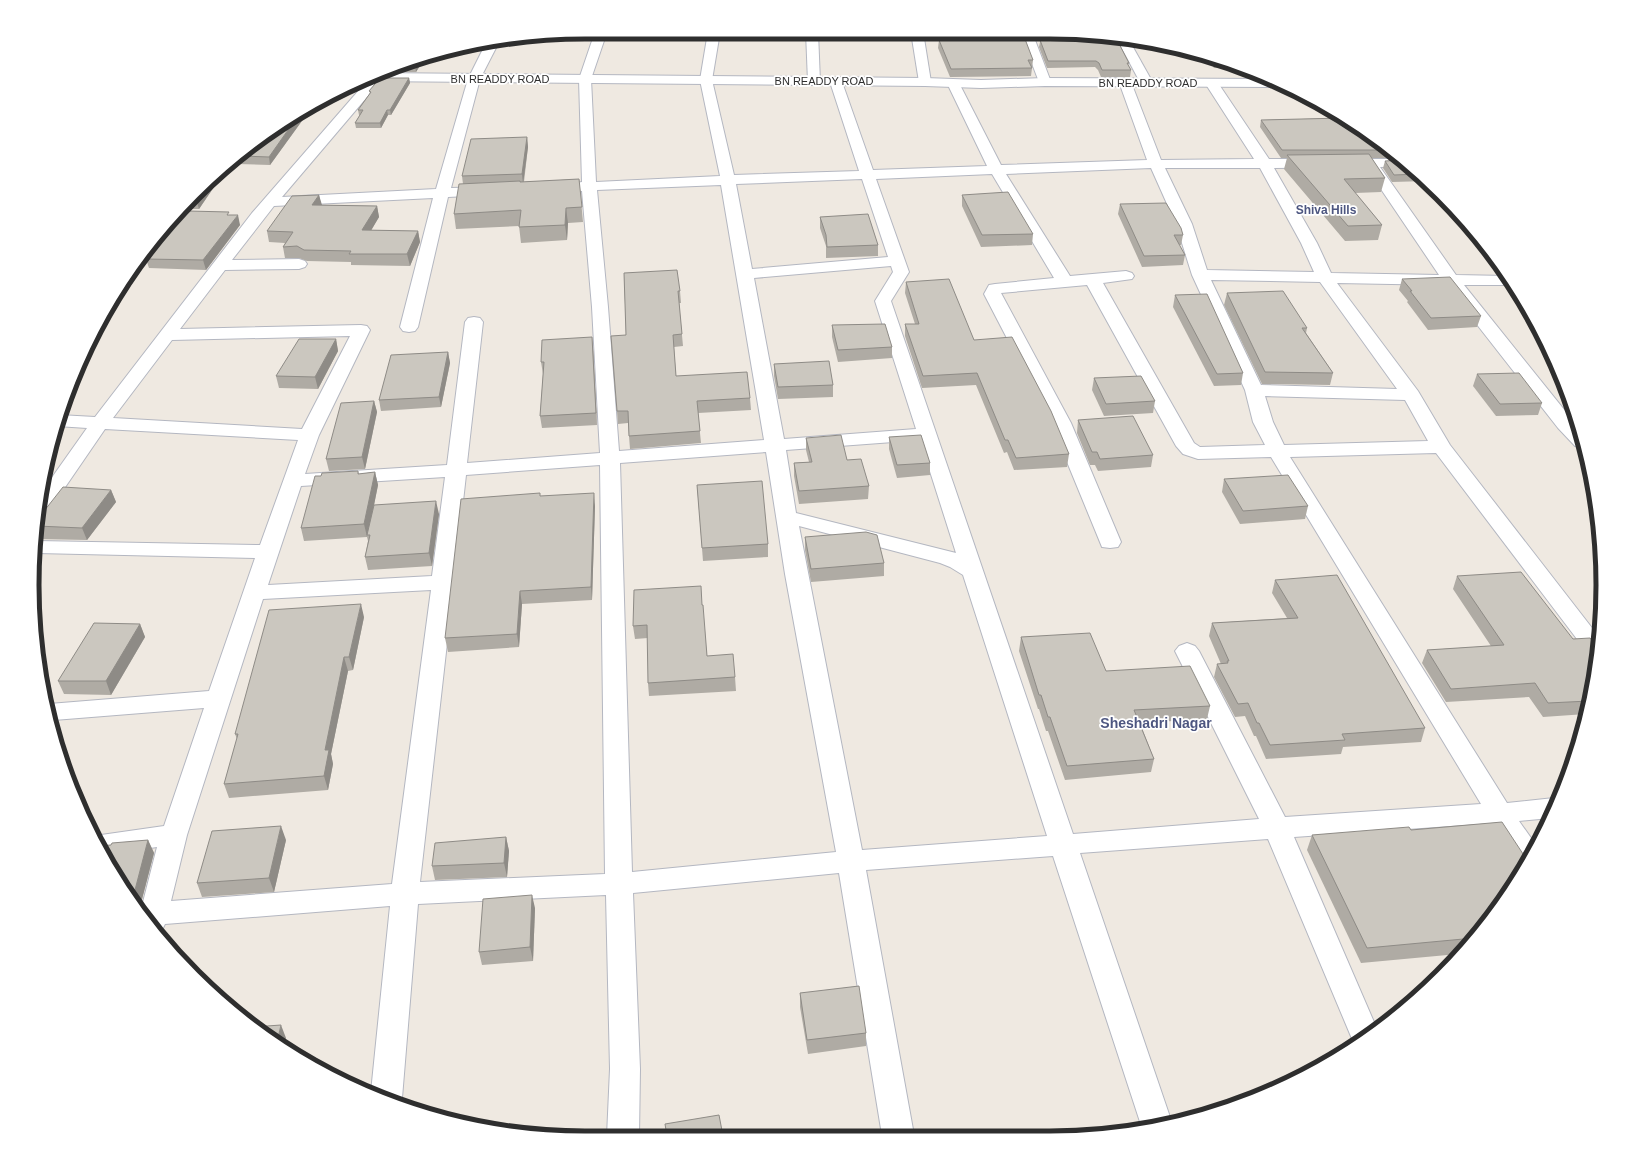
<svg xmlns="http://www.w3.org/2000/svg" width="1635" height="1170" viewBox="0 0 1635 1170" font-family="Arial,sans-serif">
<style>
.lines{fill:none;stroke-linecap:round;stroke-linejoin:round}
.street-casing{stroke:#b4b7c1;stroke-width:2}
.secondary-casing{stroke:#b4b7c1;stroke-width:2}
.street{fill:#fff;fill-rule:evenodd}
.secondary{fill:#fff;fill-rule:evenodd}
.wall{fill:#afaba4}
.shaded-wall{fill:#8e8b86}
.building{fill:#cbc7bf;stroke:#8e8b86}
.labels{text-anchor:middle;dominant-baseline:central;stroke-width:3.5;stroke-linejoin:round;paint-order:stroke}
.far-street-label{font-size:11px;fill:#2e2e2e;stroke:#fff}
.far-neighbourhood-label{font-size:12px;font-weight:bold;fill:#4d5680;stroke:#fff}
.neighbourhood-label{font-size:14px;font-weight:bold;fill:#4d5680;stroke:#fff}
.rim{fill:none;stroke:#2e2e2e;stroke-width:5}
</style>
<rect width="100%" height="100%" fill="#efe9e1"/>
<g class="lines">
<defs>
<g id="street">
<path d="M 595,32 L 607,32 L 591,79 L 596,182 L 720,176 L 700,80 L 708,32 L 720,32 L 712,80 L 734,175 L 859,171 L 830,82 L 831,79 L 841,79 L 842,82 L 873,170 L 987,166 L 947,83 L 948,80 L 958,80 L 959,83 L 1001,165 L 1147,160 L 1119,82 L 1120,79 L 1130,79 L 1131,82 L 1161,160 L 1254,159 L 1205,83 L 1206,80 L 1216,80 L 1269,159 L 1400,159 L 1410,166 L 1380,167 L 1456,275 L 1506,276 L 1512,285 L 1464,285 L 1578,427 L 1583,448 L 1575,446 L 1558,428 L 1446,285 L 1337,283 L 1418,391 L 1450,445 L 1599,637 L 1596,657 L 1589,655 L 1436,453 L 1290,457 L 1507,803 L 1554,798 L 1557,799 L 1550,818 L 1519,821 L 1536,845 L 1524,865 L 1519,863 L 1493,823 L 1294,837 L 1377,1029 L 1355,1046 L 1268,839 L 1080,853 L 1171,1120 L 1142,1128 L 1053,856 L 866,870 L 914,1135 L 882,1135 L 839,873 L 633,893 L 640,1069 L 639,1136 L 607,1136 L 610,1069 L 606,895 L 418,904 L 402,1098 L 399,1103 L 371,1092 L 390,906 L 165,924 L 161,932 L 157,933 L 141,910 L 157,847 L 103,855 L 94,836 L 164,826 L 204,708 L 54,720 L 49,704 L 209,691 L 255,558 L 37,553 L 37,541 L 260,545 L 298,440 L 105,429 L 44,518 L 37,520 L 37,513 L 41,493 L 87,428 L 57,426 L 59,415 L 95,417 L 252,213 L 373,74 L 383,74 L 384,77 L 282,197 L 436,189 L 468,79 L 485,45 L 498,44 L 480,79 L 451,188 L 487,187 L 492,188 L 494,191 L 492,194 L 487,195 L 448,197 L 418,327 L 415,331 L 409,332 L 403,331 L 400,327 L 433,198 L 274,206 L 232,260 L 299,259 L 305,261 L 307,264 L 305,267 L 299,269 L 225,270 L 180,329 L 361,325 L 367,326 L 370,330 L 319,435 L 305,474 L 447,465 L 465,322 L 468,318 L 474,317 L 480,318 L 483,322 L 467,463 L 600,453 L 592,307 L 582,191 L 569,190 L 567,187 L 569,184 L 582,182 L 579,79 ZM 1366,167 L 1439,275 L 1331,273 L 1317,243 L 1274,168 ZM 1151,168 L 1176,224 L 1192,275 L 1245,390 L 1253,422 L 1265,445 L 1200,447 L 1194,443 L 1103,283 L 1132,279 L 1134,276 L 1132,273 L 1126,271 L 1070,276 L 1006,174 ZM 1165,168 L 1260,168 L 1301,243 L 1314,272 L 1207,270 L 1192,224 ZM 992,174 L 1054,278 L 995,284 L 989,285 L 984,294 L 1051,423 L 1102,547 L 1110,548 L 1118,547 L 1121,542 L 1071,423 L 1001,293 L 1087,285 L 1176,446 L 1183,454 L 1198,459 L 1271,457 L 1481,804 L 1285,817 L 1199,651 L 1195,646 L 1187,643 L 1179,646 L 1175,651 L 1259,819 L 1073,834 L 891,301 L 909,272 L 876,179 ZM 862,179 L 888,257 L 752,269 L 736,184 ZM 721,185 L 764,440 L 619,451 L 608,307 L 597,190 ZM 891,266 L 893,272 L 875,301 L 916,429 L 784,439 L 754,278 ZM 1211,280 L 1320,282 L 1397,389 L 1261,385 ZM 350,336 L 302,429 L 113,418 L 172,340 ZM 1265,396 L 1405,400 L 1428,441 L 1284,445 L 1273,422 ZM 920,440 L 956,553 L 796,513 L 786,450 ZM 766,452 L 785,574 L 836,852 L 632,872 L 620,463 ZM 600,465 L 605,874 L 420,882 L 466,475 ZM 445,477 L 432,576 L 268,585 L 301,486 ZM 799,526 L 940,563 L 950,567 L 963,575 L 1047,836 L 862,850 ZM 431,590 L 392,884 L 171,901 L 187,835 L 263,599 Z"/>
<path d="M 806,32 L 818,32 L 820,82 L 819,85 L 809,85 L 808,82 Z"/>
<path d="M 911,32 L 923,32 L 931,82 L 930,85 L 920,85 L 919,82 Z"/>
<path d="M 1020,32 L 1032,32 L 1051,82 L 1050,85 L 1040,85 L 1039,82 Z"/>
<path d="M 1117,39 L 1129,40 L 1153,83 L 1152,86 L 1142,86 Z"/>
<path d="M 1253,71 L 1267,77 L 1271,83 L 1270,86 L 1260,86 L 1252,73 Z"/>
</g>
<path id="secondary" d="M 376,73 L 925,78 L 981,80 L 1045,78 L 1272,79 L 1285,85 L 1280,87 L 1045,86 L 981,88 L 925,86 L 368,81 L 363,79 Z"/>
</defs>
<!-- street casing -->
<use href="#street" class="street-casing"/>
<!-- secondary casing -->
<use href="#secondary" class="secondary-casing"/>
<!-- street -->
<use href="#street" class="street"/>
<!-- secondary -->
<use href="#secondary" class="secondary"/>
</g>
<!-- wall -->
<g class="wall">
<path d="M 627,32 L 660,32 L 659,38 L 627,38 Z"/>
<path d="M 724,32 L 766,32 L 765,36 L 724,36 Z"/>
<path d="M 1036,32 L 1050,32 L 1117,39 L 1117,41 L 1129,63 L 1128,65 L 1131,70 L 1130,77 L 1101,77 L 1098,70 L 1095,67 L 1047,68 L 1039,47 L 1040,42 Z"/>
<path d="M 939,40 L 1033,60 L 1031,76 L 950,77 L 938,48 Z"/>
<path d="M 1190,52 L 1239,67 L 1214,68 L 1207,58 L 1195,58 Z"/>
<path d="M 426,56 L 416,72 L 381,72 Z"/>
<path d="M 409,78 L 410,83 L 391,115 L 388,115 L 381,128 L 356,128 L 355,123 L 360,115 L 359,115 L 358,110 L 370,93 L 369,91 Z"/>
<path d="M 364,79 L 365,81 L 359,87 L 355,84 Z"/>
<path d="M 327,99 L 324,104 L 319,103 Z"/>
<path d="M 312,107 L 270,165 L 237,164 L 237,161 L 278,125 Z"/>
<path d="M 1343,118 L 1398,158 L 1371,158 L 1385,178 L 1381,192 L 1355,193 L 1382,225 L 1378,240 L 1345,241 L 1284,169 L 1287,158 L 1281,158 L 1260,127 L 1261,120 Z"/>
<path d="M 527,137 L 528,147 L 524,182 L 579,179 L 583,222 L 568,223 L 567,240 L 521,243 L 519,226 L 456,229 L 454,214 L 463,184 L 462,176 Z"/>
<path d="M 1385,161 L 1414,169 L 1427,181 L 1392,182 L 1383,168 Z"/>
<path d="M 217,178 L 218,181 L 199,209 L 183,209 Z"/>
<path d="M 319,195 L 321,205 L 377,206 L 379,217 L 371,230 L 418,231 L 420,242 L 410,266 L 351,265 L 351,262 L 307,261 L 299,258 L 285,258 L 283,247 L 285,243 L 269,242 L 267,231 Z"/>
<path d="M 962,195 L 1033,234 L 1032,245 L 981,247 L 962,206 Z"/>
<path d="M 1120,204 L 1183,235 L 1181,245 L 1179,245 L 1185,255 L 1183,265 L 1142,267 L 1118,214 Z"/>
<path d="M 230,215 L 240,225 L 206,270 L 149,268 L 146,259 L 169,233 L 161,233 L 169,221 Z"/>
<path d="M 820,217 L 878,245 L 878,256 L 826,258 L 826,246 L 820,228 Z"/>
<path d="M 624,273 L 680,291 L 681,303 L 679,303 L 683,346 L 674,347 L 676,376 L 750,398 L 751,410 L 698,413 L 701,443 L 630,449 L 628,423 L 618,424 L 617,411 L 626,335 Z"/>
<path d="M 1402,279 L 1481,316 L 1477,327 L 1428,330 L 1407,302 L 1408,301 L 1399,290 Z"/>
<path d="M 906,282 L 974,340 L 1069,454 L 1067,467 L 1014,470 L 1007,452 L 1004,453 L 976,385 L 922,388 L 905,336 L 905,324 L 915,324 L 905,293 Z"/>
<path d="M 1227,293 L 1307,328 L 1306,333 L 1333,373 L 1330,385 L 1262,384 L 1224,305 Z"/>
<path d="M 1175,295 L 1243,373 L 1241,385 L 1214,386 L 1173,307 Z"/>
<path d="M 832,325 L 892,347 L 892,358 L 838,362 L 832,337 Z"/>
<path d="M 592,337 L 593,349 L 597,425 L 542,428 L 540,416 L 543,374 L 541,362 Z"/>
<path d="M 336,339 L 338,351 L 318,389 L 279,388 L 276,376 Z"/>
<path d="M 448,352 L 450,363 L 441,407 L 381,411 L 379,400 Z"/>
<path d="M 774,364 L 833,385 L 833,397 L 778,399 L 774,376 Z"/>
<path d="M 1477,374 L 1542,403 L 1538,415 L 1496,416 L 1473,386 Z"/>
<path d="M 1094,378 L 1155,401 L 1153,413 L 1104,416 L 1092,390 Z"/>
<path d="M 374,401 L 377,412 L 365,469 L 329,471 L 326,459 Z"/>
<path d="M 1078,420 L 1153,455 L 1151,467 L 1098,471 L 1095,465 L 1090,465 L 1077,433 Z"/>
<path d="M 889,437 L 930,463 L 930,475 L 897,478 L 889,449 Z"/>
<path d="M 806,438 L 847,460 L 869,486 L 868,499 L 799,504 L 794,476 L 794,463 L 809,462 L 806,450 Z"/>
<path d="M 358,471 L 359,474 L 375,472 L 378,485 L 374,505 L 439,514 L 432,566 L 368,570 L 365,557 L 368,541 L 367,537 L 304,541 L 301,528 L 321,476 Z"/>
<path d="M 1224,479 L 1308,506 L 1305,519 L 1240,524 L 1222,492 Z"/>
<path d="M 697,485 L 768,544 L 768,557 L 703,561 Z"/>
<path d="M 111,490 L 116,502 L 87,540 L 37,539 L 37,520 Z"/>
<path d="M 541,496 L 595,506 L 592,600 L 522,604 L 519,647 L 448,652 L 445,638 Z"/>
<path d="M 805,537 L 884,563 L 884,576 L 811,582 L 805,550 Z"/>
<path d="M 1457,576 L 1573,639 L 1598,644 L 1586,714 L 1543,717 L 1529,697 L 1446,702 L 1422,663 L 1427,650 L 1491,646 L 1453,589 Z"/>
<path d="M 1275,580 L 1425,728 L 1421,742 L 1343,747 L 1341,754 L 1266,759 L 1256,736 L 1254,736 L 1245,716 L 1235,717 L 1214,677 L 1217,664 L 1221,664 L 1209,636 L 1212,623 L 1287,618 L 1272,593 Z"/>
<path d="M 702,605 L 707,656 L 735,677 L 736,691 L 649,696 L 648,683 L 648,638 L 635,639 L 633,626 Z"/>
<path d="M 364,617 L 353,670 L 348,671 L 331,754 L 333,764 L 328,790 L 229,798 L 224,784 L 237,739 L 235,734 Z"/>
<path d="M 140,624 L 145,637 L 111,695 L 64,694 L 58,681 Z"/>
<path d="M 1021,637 L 1106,671 L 1210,706 L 1207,719 L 1140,723 L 1154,759 L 1151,772 L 1065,780 L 1048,731 L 1046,731 L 1039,709 L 1038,709 L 1019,651 Z"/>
<path d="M 1411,830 L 1489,922 L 1458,954 L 1361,963 L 1307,850 L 1312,835 Z"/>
<path d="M 506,837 L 509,851 L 507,877 L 435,880 L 432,866 Z"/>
<path d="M 148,840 L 154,853 L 141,903 L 136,904 L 106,862 L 111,845 Z"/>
<path d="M 286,840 L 274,892 L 202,897 L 197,883 Z"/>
<path d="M 535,908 L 533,961 L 482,965 L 479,952 Z"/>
<path d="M 800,993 L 866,1033 L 866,1046 L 808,1054 L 800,1007 Z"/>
</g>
<!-- shaded-wall -->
<g class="shaded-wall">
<path d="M 658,32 L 660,32 L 659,38 Z"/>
<path d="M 426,56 L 416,72 L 415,64 L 419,59 Z"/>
<path d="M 409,78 L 410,83 L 391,115 L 390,110 Z"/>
<path d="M 364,79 L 365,81 L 359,87 L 358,82 Z"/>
<path d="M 327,99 L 324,104 L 323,101 Z"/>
<path d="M 312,107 L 270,165 L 269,157 L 300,113 Z"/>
<path d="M 387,110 L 388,115 L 381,128 L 380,123 Z"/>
<path d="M 527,137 L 528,147 L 523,184 L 522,174 Z"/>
<path d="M 217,178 L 218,181 L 199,209 L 196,199 L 201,193 Z"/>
<path d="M 319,195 L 322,205 L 312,205 Z"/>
<path d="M 377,206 L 379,217 L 365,241 L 362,230 Z"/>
<path d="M 566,208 L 568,223 L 567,240 L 565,225 Z"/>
<path d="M 238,215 L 240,225 L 206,270 L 203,260 Z"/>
<path d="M 418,231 L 420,242 L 410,266 L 407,254 Z"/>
<path d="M 592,337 L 593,349 L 597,425 L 596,413 Z"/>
<path d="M 336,339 L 338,351 L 318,389 L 315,377 Z"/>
<path d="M 448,352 L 450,363 L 441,407 L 439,397 Z"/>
<path d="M 72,380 L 74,384 L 68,391 Z"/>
<path d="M 374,401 L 377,412 L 365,469 L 362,457 Z"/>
<path d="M 375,472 L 378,485 L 368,535 L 367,535 L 367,537 L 364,524 Z"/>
<path d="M 111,490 L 116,502 L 87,540 L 82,528 Z"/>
<path d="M 594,493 L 595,506 L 592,600 L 591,587 Z"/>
<path d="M 436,501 L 439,514 L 432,566 L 429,553 Z"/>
<path d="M 520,591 L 522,604 L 519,647 L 517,634 Z"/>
<path d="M 361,604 L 364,617 L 353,670 L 349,657 Z"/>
<path d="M 140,624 L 145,637 L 111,695 L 106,681 Z"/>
<path d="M 344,657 L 348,671 L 331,754 L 333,764 L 328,790 L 324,776 L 325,750 Z"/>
<path d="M 281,826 L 286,840 L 274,892 L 269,878 Z"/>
<path d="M 506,837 L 509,851 L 507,877 L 504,863 Z"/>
<path d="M 148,840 L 154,853 L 141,903 L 135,890 Z"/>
<path d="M 532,895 L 535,908 L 533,961 L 530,947 Z"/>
<path d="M 281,1025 L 286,1038 L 284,1046 L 277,1042 Z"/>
</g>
<!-- building -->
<g class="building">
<path d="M 1039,32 L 1050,32 L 1116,38 L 1129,63 L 1127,63 L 1131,70 L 1102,70 L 1099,63 L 1096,61 L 1048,61 L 1040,40 L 1042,40 Z"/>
<path d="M 1025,39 L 1033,60 L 1028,60 L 1032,68 L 951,69 L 939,40 Z"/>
<path d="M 419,59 L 415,64 L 402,64 Z"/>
<path d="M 380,78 L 409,78 L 390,110 L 387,110 L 380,123 L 355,123 L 363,110 L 358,110 L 371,92 L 369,91 Z"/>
<path d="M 300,113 L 269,157 L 242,156 L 278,125 Z"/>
<path d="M 1343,118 L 1388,150 L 1282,150 L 1261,120 Z"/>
<path d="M 527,137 L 522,174 L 462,176 L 471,139 Z"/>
<path d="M 1369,154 L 1385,178 L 1344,179 L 1382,225 L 1348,226 L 1287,155 Z"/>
<path d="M 1402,160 L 1414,169 L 1420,174 L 1394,175 L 1385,161 Z"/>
<path d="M 579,179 L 582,207 L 566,208 L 565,225 L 519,227 L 521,210 L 454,214 L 459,184 L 520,181 L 520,182 Z"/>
<path d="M 1008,192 L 1033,234 L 982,235 L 962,195 Z"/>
<path d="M 201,193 L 196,199 L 193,199 Z"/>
<path d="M 319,195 L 312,205 L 377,206 L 362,230 L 418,231 L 407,254 L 349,254 L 351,251 L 304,250 L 297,246 L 283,247 L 293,232 L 267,231 L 292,196 Z"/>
<path d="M 1166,203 L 1181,228 L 1183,235 L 1174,235 L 1185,255 L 1144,256 L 1120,204 Z"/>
<path d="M 180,211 L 187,211 L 184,216 L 188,211 L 229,212 L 227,215 L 238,215 L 203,260 L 146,259 L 177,224 L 167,224 L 169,221 Z"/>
<path d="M 868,214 L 878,245 L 827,247 L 826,235 L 820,217 Z"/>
<path d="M 677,270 L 680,291 L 678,291 L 682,334 L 673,335 L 676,376 L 747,372 L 750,398 L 697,401 L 700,431 L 629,436 L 628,411 L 617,411 L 611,336 L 626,335 L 624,273 Z"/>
<path d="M 1450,277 L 1481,316 L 1431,318 L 1410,291 L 1412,291 L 1402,279 Z"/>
<path d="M 949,279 L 974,340 L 1012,337 L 1051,411 L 1069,454 L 1016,458 L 1008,440 L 1005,440 L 977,373 L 923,376 L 905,324 L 919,324 L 906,282 Z"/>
<path d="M 1283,291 L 1307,328 L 1302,328 L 1333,373 L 1265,372 L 1227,293 Z"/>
<path d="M 1207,294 L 1243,373 L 1217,374 L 1175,295 Z"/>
<path d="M 885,324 L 892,347 L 838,350 L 832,325 Z"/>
<path d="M 592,337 L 596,413 L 540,416 L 544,362 L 541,362 L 542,340 Z"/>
<path d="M 299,339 L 336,339 L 315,377 L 276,376 Z"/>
<path d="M 448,352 L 439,397 L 379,400 L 391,355 Z"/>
<path d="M 829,361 L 833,385 L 778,387 L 774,364 Z"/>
<path d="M 1519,373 L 1542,403 L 1500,404 L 1477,374 Z"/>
<path d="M 1141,376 L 1155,401 L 1106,404 L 1094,378 Z"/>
<path d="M 374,401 L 362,457 L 326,459 L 341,403 Z"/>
<path d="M 1133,416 L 1153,455 L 1100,459 L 1097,452 L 1092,452 L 1078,420 Z"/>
<path d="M 841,435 L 847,460 L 861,459 L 869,486 L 799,491 L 794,463 L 812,462 L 806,438 Z"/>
<path d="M 921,435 L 930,463 L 897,465 L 889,437 Z"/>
<path d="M 358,471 L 358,474 L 375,472 L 364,524 L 301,528 L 315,476 L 321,476 L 322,473 Z"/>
<path d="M 1288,475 L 1308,506 L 1243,511 L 1224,479 Z"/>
<path d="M 762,481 L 768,544 L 702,548 L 697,485 Z"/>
<path d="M 63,487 L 111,490 L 82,528 L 37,526 L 37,520 Z"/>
<path d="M 540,493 L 540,496 L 594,493 L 591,587 L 520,591 L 517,634 L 445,638 L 461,499 Z"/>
<path d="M 436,501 L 429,553 L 365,557 L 370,535 L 367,535 L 374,505 Z"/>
<path d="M 866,532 L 877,535 L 884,563 L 811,569 L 805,537 Z"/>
<path d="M 1521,572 L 1573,639 L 1590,638 L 1594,643 L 1598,644 L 1589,701 L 1548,703 L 1535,683 L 1451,689 L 1427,650 L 1504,645 L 1457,576 Z"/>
<path d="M 1337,575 L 1425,728 L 1342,734 L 1345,740 L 1270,745 L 1259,723 L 1257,723 L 1248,703 L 1238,704 L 1217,664 L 1228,663 L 1227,661 L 1229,661 L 1212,623 L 1298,618 L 1275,580 Z"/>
<path d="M 701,586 L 702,605 L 703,605 L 707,656 L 733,654 L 735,677 L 648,683 L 647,625 L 633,626 L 634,590 Z"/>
<path d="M 361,604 L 349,657 L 344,657 L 325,750 L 329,750 L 324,776 L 224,784 L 238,734 L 235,734 L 269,610 Z"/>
<path d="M 94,623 L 140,624 L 106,681 L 58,681 Z"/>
<path d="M 1090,633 L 1106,671 L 1190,666 L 1210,706 L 1134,710 L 1154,759 L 1067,766 L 1050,717 L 1048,717 L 1041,695 L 1039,695 L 1021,637 Z"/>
<path d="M 1502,822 L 1527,860 L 1489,922 L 1474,938 L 1367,948 L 1312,835 L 1409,827 L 1411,830 Z"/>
<path d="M 281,826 L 269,878 L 197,883 L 212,831 Z"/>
<path d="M 506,837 L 504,863 L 432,866 L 435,843 Z"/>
<path d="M 148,840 L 135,890 L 127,891 L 106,862 L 99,846 L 111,845 L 112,843 Z"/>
<path d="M 532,895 L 530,947 L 479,952 L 483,899 Z"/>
<path d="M 859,986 L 866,1033 L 807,1040 L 800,993 Z"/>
<path d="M 281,1025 L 277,1042 L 253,1027 Z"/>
<path d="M 719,1115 L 723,1136 L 667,1136 L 665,1124 Z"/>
</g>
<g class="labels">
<!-- far-street labels -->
<g class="far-street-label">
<text x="500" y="79">BN READDY ROAD</text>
<text x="824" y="81">BN READDY ROAD</text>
<text x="1148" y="83">BN READDY ROAD</text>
</g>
<!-- far-neighbourhood labels -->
<g class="far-neighbourhood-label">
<text x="1326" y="210">Shiva Hills</text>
</g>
<!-- neighbourhood labels -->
<g class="neighbourhood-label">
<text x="1156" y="723">Sheshadri Nagar</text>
</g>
</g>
<!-- crop -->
<path d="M0 0H1635V1170H0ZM585 39H1050A546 546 0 0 1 1596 585V585A546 546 0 0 1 1050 1131H585A546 546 0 0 1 39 585V585A546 546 0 0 1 585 39Z" fill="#fff" fill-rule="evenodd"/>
<path class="rim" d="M585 39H1050A546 546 0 0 1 1596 585V585A546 546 0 0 1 1050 1131H585A546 546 0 0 1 39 585V585A546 546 0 0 1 585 39Z"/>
</svg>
